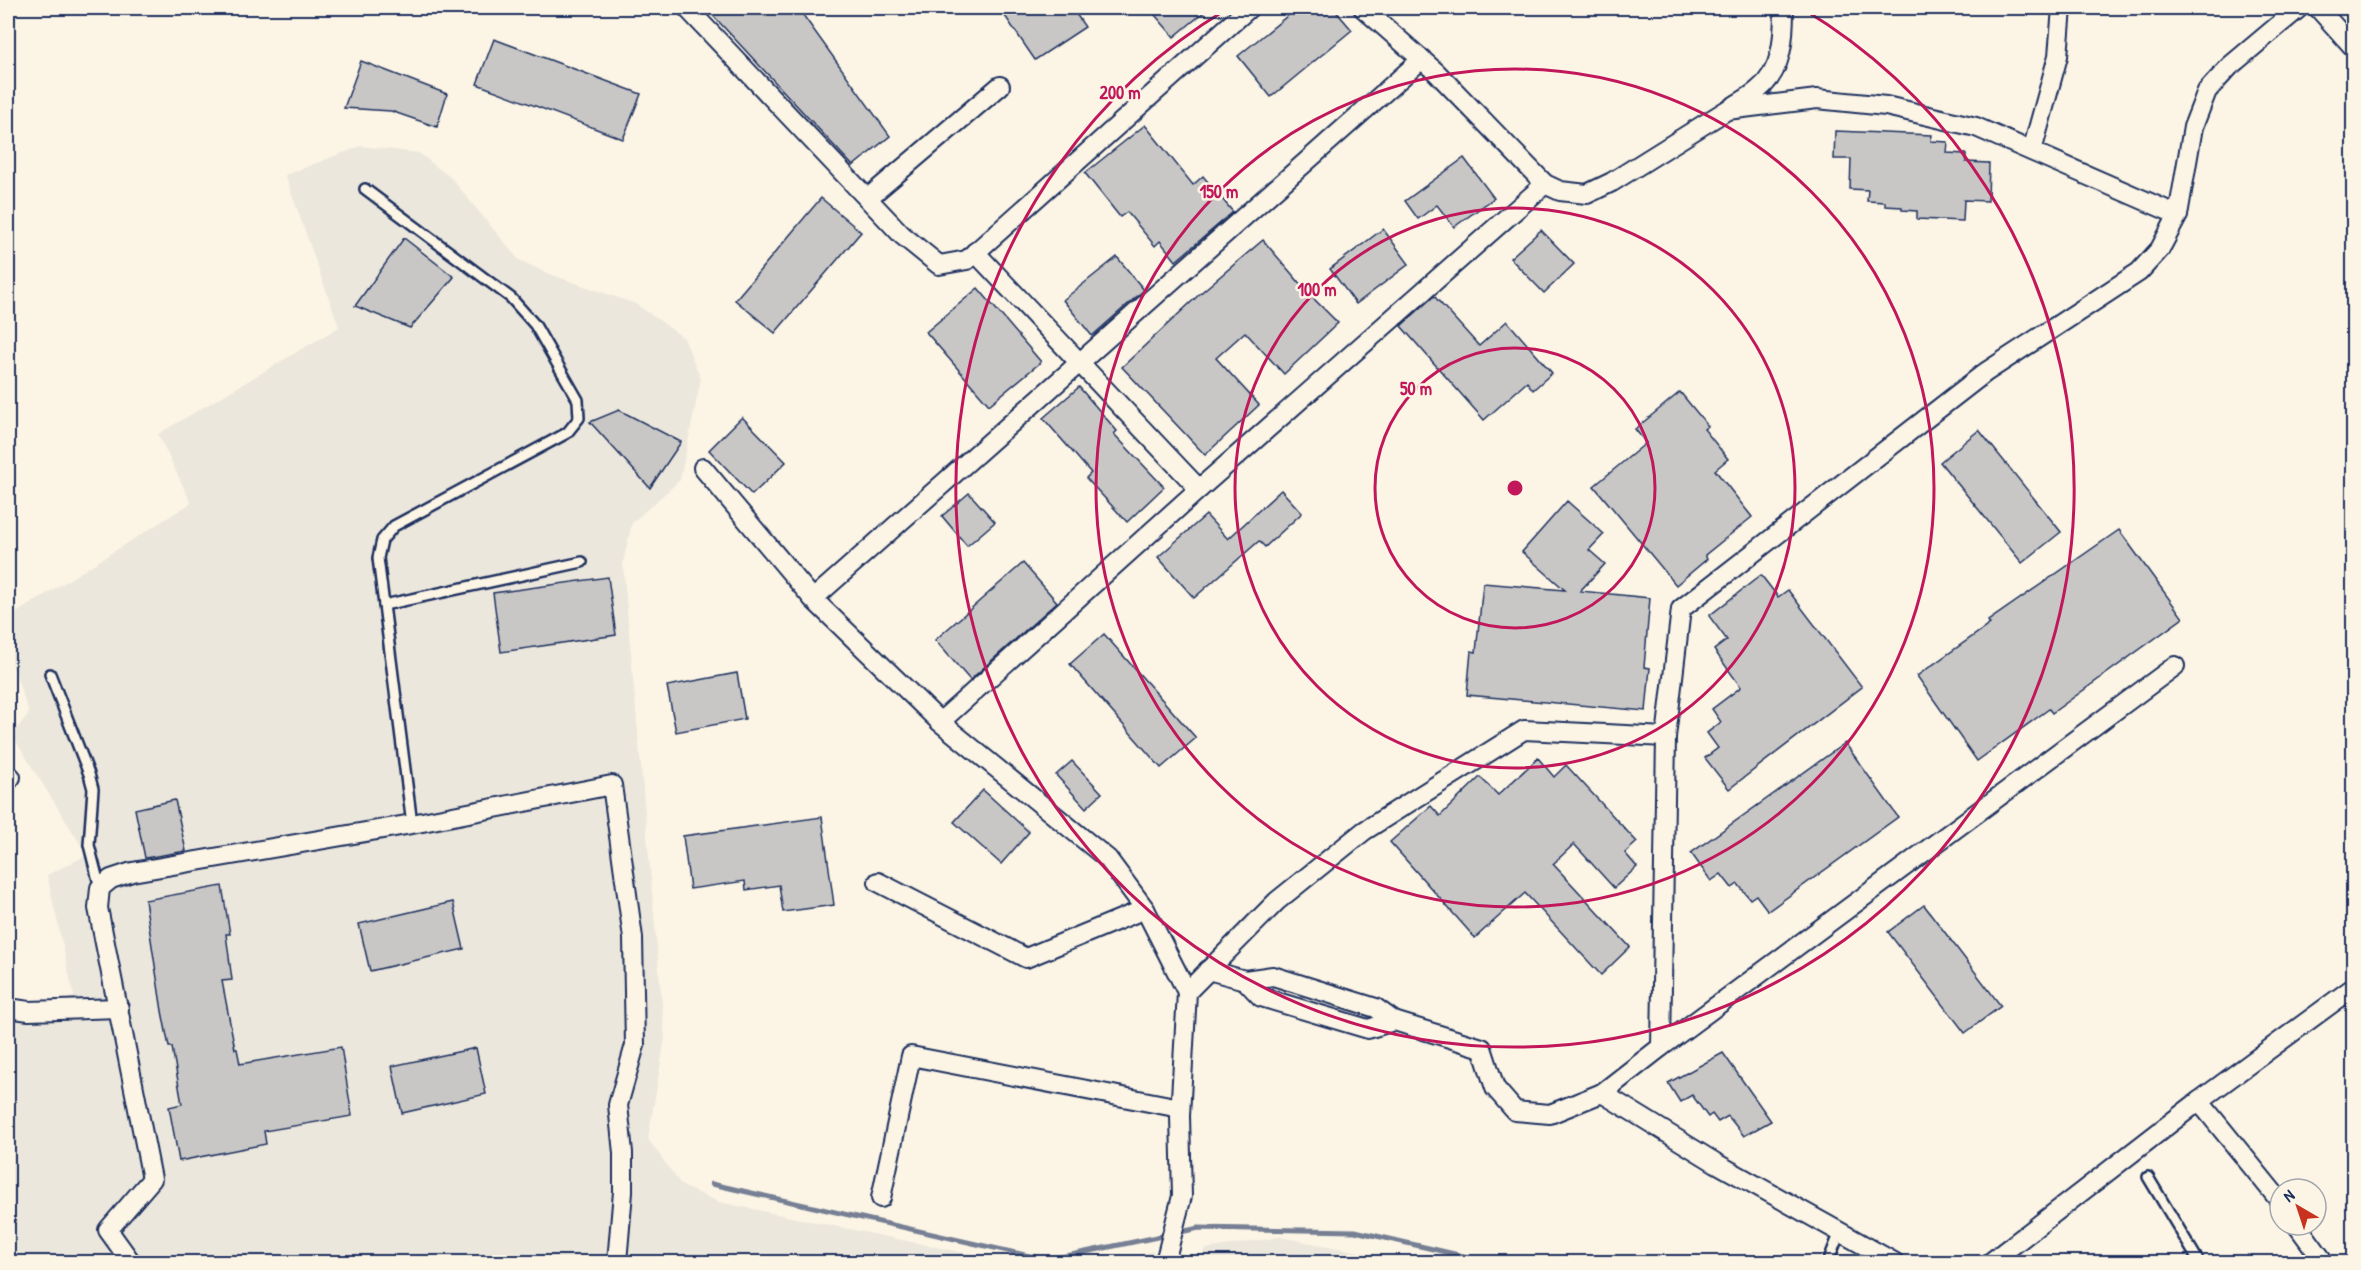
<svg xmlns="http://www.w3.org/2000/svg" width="2361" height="1270" viewBox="0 0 2361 1270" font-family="'Patrick Hand',sans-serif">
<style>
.built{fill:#ece7dc}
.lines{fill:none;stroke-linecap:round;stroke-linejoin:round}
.stream{stroke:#767f94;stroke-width:5}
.building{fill:#c8c7c6;stroke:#1b2f5e;stroke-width:1.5}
.lane-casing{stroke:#1b2f5e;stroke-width:14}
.street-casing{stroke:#1b2f5e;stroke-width:22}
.lane{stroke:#fcf5e5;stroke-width:9}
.street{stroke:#fcf5e5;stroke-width:18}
.ring{fill:none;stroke:#c2185b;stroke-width:3}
.centre{fill:#c2185b;stroke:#fcf5e5;stroke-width:3}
.ring-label{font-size:18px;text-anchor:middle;font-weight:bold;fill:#c2185b;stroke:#fcf5e5;stroke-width:5;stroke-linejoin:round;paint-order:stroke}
</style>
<rect width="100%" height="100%" fill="#fcf5e5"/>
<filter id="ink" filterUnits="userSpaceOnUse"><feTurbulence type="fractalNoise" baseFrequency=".0167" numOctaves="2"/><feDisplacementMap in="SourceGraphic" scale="12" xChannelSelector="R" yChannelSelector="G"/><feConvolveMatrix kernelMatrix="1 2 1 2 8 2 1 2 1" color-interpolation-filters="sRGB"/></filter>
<g filter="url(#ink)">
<!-- built -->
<g class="built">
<path d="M 361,146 L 419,153 L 451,178 L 519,260 L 547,273 L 636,304 L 684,338 L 701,379 L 680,480 L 632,523 L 623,563 L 665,1038 L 648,1139 L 682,1186 L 719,1202 L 1008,1262 L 8,1262 L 8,1012 L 74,997 L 47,875 L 87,855 L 12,735 L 29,713 L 8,652 L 8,618 L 191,503 L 158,434 L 339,327 L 285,175 Z"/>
<path d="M 1280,1237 L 1413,1262 L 1198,1262 L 1205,1249 Z"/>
<path d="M 1154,1251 L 1148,1262 L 1106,1262 Z"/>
</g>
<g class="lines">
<!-- stream -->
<g class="stream">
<path d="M 712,1184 L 1047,1260 L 1167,1235"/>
<path d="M 1176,1233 L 1199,1228 L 1355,1231 L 1489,1262"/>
</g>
</g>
<!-- building -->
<g class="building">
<path d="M 706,8 L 798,8 L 890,136 L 853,166 Z"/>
<path d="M 1010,8 L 1072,8 L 1085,27 L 1035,60 L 1003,13 Z"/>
<path d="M 1149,8 L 1209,8 L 1174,37 Z"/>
<path d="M 1297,8 L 1333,8 L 1352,30 L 1271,97 L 1238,56 Z"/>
<path d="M 494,39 L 641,94 L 623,139 L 477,84 Z"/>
<path d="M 361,61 L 447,94 L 437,127 L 391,111 L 344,108 Z"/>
<path d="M 1145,125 L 1193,185 L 1203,176 L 1233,212 L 1176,261 L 1160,241 L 1155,246 L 1127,212 L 1120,217 L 1085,173 Z"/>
<path d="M 1835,131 L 1932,135 L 1931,141 L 1948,142 L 1947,153 L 1966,154 L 1966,162 L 1989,163 L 1988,201 L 1964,200 L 1963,221 L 1917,219 L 1917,211 L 1902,210 L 1902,207 L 1885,206 L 1885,202 L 1867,201 L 1868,190 L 1850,189 L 1851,159 L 1834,159 Z"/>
<path d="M 1464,158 L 1494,198 L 1454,227 L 1437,205 L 1418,219 L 1405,201 Z"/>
<path d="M 821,198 L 861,232 L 775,333 L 735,300 Z"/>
<path d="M 1383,229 L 1409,264 L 1356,304 L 1330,269 Z"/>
<path d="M 1541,230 L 1574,264 L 1544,293 L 1510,258 Z"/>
<path d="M 404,238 L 454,277 L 410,328 L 355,306 Z"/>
<path d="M 1263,240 L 1309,294 L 1338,323 L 1284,374 L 1245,332 L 1216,358 L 1259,405 L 1205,455 L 1122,367 L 1204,290 Z"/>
<path d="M 1117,257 L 1144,290 L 1092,336 L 1063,300 Z"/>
<path d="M 978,288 L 1041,362 L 989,405 L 926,332 Z"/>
<path d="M 1434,296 L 1479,346 L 1507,321 L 1552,373 L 1533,390 L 1527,382 L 1484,420 L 1401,326 Z"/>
<path d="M 1079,387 L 1117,431 L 1114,434 L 1164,487 L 1127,522 L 1086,478 L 1091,473 L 1043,418 Z"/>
<path d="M 1680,392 L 1708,426 L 1704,429 L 1728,459 L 1715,470 L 1752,517 L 1705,555 L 1707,559 L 1676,585 L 1594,486 L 1646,443 L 1635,429 Z"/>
<path d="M 619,410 L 681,442 L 650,488 L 590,422 Z"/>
<path d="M 742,417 L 786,462 L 752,495 L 709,450 Z"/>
<path d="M 1979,430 L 2061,532 L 2022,563 L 1940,462 Z"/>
<path d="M 1281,490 L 1302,513 L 1265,547 L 1259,541 L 1194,598 L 1158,557 L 1206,515 L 1228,539 Z"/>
<path d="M 969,493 L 995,522 L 967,546 L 942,516 Z"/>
<path d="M 1567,501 L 1604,534 L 1589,550 L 1605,564 L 1580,591 L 1650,598 L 1644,667 L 1650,668 L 1646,711 L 1467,695 L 1471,651 L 1476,652 L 1483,583 L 1565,590 L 1522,552 Z"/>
<path d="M 2119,530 L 2183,618 L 2052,713 L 2049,709 L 1977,761 L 1917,676 L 1990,624 L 1988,621 Z"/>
<path d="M 1023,563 L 1057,602 L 970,680 L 935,640 Z"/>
<path d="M 1761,575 L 1778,597 L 1788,590 L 1862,687 L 1729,789 L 1705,758 L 1718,748 L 1707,733 L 1721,722 L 1712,709 L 1741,687 L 1714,650 L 1727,640 L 1709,616 Z"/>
<path d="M 608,577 L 616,635 L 501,652 L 493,593 Z"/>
<path d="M 1104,634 L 1196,738 L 1161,768 L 1070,664 Z"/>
<path d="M 737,673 L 745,719 L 676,732 L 667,686 Z"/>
<path d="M 1845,743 L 1898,817 L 1768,911 L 1756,895 L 1750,899 L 1738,884 L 1732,888 L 1721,874 L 1711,881 L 1691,853 Z"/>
<path d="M 1538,758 L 1554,777 L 1566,765 L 1637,842 L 1625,853 L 1637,867 L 1614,888 L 1574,844 L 1553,864 L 1630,947 L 1601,975 L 1525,893 L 1475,938 L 1390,842 L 1431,806 L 1440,816 L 1480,777 L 1498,795 Z"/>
<path d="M 1072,761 L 1102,793 L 1086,808 L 1056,775 Z"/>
<path d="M 983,790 L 1029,832 L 1001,864 L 954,822 Z"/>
<path d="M 175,800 L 186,851 L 145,858 L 135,809 Z"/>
<path d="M 822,817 L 834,905 L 783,912 L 779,885 L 746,890 L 745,881 L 690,889 L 683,836 Z"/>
<path d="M 222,886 L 230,934 L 226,934 L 232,980 L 222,981 L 235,1049 L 237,1049 L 240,1064 L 341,1047 L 352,1116 L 264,1131 L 266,1144 L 179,1161 L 169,1107 L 182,1104 L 172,1047 L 169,1047 L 162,1011 L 145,900 Z"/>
<path d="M 453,902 L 464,949 L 370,971 L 359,924 Z"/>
<path d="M 1924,905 L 2001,1006 L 1965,1033 L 1888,932 Z"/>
<path d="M 476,1048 L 486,1094 L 402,1113 L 392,1066 Z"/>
<path d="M 1723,1053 L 1771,1121 L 1744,1136 L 1728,1116 L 1718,1122 L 1712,1114 L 1708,1117 L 1692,1095 L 1680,1102 L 1668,1083 Z"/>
</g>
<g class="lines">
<defs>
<g id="lane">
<path d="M 365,189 L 511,298 L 535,325 L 578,400 L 579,418 L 567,433 L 394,526 L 382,540 L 378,558 L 412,824"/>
<path d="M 384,605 L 582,562"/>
<path d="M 50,674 L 89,774 L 93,789 L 89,845 L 100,888"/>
<path d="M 2148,1177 L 2199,1262"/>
<path d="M 1828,1262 L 1840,1232"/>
</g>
<g id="street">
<path d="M 687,8 L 902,235 L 939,265 L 967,260 L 1249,8"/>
<path d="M 1363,8 L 1436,72 L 1545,184 L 1560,191 L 1587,194 L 1612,182 L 1727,110 L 1817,99 L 1886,106 L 1976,127 L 2178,215"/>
<path d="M 2318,8 L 2354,48"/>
<path d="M 1731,108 C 1740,102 1750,97 1758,90 C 1783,71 1784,36 1784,8"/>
<path d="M 2032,151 L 2058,56 L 2062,8"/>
<path d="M 868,198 L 1000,86"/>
<path d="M 975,252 L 1199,489"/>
<path d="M 703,468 L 813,599"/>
<path d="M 940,722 L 1199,489 L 1545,184"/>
<path d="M 1666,737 L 1661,1047 L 2175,666"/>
<path d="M 8,781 L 11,777"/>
<path d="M 878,882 L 1026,958 L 1145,909"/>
<path d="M 1208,970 L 1245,980 L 1261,997 L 1368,1029 L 1394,1021 L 1482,1048 L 1495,1088 L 1515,1111 L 1550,1114 L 1602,1093 L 1716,1163 L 1894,1262"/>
<path d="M 1245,980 L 1273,976 L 1376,1008 L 1394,1021"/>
<path d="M 1187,992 L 1145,909 L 1108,859 L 940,722 L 813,599 L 1422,59"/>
<path d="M 8,1008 L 29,1011 L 119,1008"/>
<path d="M 1602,1093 L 1661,1047"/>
<path d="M 2199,1101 L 2280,1201"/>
<path d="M 881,1198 L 911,1056 L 1180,1108"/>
<path d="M 2297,1225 L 2324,1262"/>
<path d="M 131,1262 L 108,1230 L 152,1179 L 98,908 L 100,888 L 111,879 L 132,872 L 412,824 L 612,785 L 633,938 L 635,1045 L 618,1105 L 623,1153 L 623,1192 L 617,1262"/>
<path d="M 1165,1262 L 1182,1196 L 1180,1116 L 1187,992 L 1277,901 L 1364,831 L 1524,730 L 1666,737 L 1681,609 L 1986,372 L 2139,272 L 2160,249 L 2178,215 L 2193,127 L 2207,91 L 2230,66 L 2299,8"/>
<path d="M 1991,1262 L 2199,1101 L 2354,987"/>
</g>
</defs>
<!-- lane casing -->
<use href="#lane" class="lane-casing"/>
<!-- street casing -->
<use href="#street" class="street-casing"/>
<!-- lane -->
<use href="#lane" class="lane"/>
<!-- street -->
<use href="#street" class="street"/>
</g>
</g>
<!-- distance rings -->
<g class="ring">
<circle cx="1515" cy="488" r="140"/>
<circle cx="1515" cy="488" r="280"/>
<circle cx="1515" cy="488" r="419"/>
<path d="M1803 9A559 559 0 1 1 1227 9"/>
</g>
<circle cx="1515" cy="488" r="9" class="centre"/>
<g class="ring-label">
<text x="1120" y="99">200 m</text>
<text x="1219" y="198">150 m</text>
<text x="1317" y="296">100 m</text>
<text x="1416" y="395">50 m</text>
</g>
<!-- margin -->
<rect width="2361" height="1270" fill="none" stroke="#fcf5e5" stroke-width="30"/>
<rect x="15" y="15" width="2331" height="1240" fill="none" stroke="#1b2f5e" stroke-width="2" filter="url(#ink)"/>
<!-- north arrow -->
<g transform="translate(2298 1207) rotate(321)"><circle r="28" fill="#fcf5e5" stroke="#a2a6af" stroke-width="1.5"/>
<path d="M0-4.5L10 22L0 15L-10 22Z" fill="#c8321e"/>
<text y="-9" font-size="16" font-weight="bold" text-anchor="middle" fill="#1b2f5e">N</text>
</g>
</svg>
